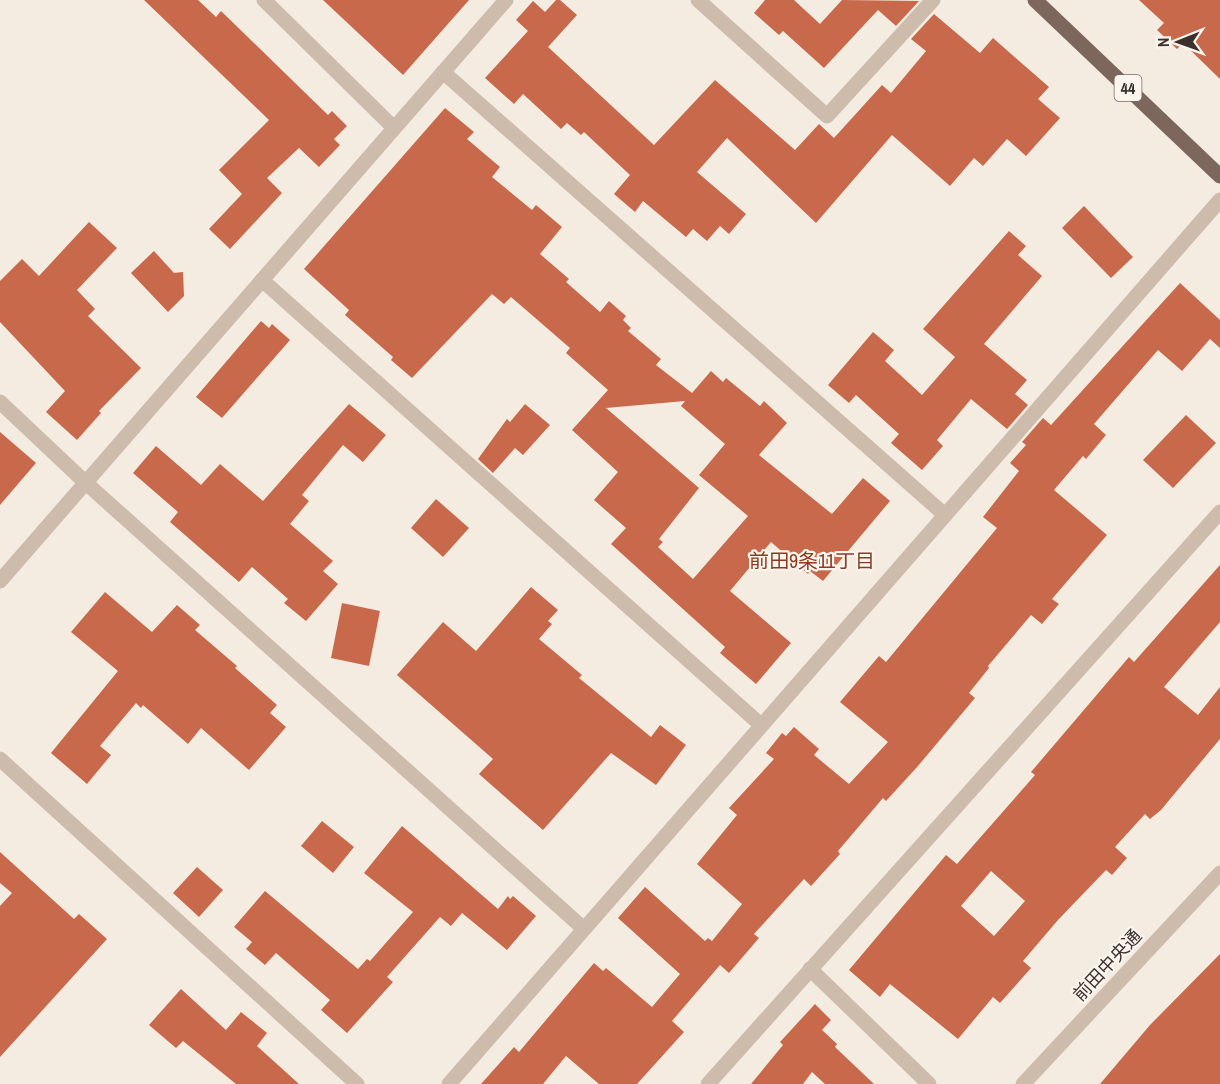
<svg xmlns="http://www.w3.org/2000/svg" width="1220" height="1084" viewBox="0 0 1220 1084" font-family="'Archivo Narrow','Noto Sans JP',sans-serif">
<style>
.building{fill:#c8694b;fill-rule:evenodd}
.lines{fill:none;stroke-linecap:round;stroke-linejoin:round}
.minor{stroke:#cdbbac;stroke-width:15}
.major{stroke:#7d675c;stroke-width:15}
.labels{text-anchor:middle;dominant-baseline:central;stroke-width:4.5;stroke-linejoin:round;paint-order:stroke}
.shield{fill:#fbf5ee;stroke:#756b66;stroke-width:1.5}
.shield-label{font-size:16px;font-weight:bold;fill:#3b302b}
.street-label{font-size:18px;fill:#3b302b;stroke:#fbf5ee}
.neighbourhood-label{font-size:20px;fill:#8c3b22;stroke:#fbf5ee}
</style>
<rect width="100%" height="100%" fill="#f4ebe1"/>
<!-- building -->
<g class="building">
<path d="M 144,0 L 198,0 L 216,17 L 221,11 L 328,115 L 332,111 L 347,126 L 334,139 L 340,145 L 319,167 L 299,148 L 267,178 L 282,193 L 230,249 L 209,229 L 242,194 L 219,170 L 269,120 Z"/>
<path d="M 323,0 L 469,0 L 403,75 Z"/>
<path d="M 556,0 L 560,0 L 577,15 L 548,47 L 654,145 L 715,80 L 795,150 L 819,124 L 834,138 L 882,85 L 891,93 L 926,51 L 911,39 L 934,14 L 980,53 L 993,38 L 1049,87 L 1038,99 L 1060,118 L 1026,156 L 1007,139 L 983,166 L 974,158 L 950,186 L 892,135 L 816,223 L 727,138 L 697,172 L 746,214 L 729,234 L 720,226 L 707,241 L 693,229 L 686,237 L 643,201 L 635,212 L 614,194 L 630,175 L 584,132 L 581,135 L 567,123 L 561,129 L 523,94 L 514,104 L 485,78 L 528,31 L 516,20 L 533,1 L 545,12 Z"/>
<path d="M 765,0 L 794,0 L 820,24 L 842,0 L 919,1 L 896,26 L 878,10 L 824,68 L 783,31 L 779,35 L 754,13 Z"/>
<path d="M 1139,0 L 1220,0 L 1220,79 L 1183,43 L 1177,49 L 1157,30 L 1164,23 Z"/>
<path d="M 445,108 L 474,132 L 467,139 L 500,167 L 492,177 L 532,210 L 536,205 L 562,227 L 540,254 L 569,279 L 566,282 L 600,312 L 609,301 L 626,316 L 623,320 L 631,328 L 628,331 L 661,359 L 656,365 L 692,393 L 711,371 L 723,382 L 726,378 L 760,406 L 764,401 L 787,423 L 759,455 L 832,514 L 863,478 L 890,501 L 823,581 L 810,571 L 808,574 L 771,542 L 730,591 L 791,643 L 756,684 L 720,653 L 725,647 L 611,544 L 626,528 L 594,500 L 618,472 L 572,430 L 608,390 L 566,353 L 570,348 L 511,297 L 504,304 L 492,294 L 412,378 L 391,360 L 393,357 L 345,315 L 349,310 L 304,269 ZM 685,401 L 681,406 L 725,444 L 699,475 L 748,516 L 693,579 L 658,547 L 663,542 L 659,539 L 699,488 L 606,408 Z"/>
<path d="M 1084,206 L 1133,257 L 1111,278 L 1062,228 Z"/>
<path d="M 89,222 L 117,248 L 77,290 L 95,309 L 88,316 L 141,368 L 99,411 L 101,413 L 77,440 L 46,412 L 65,391 L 0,322 L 0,281 L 22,259 L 39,276 Z"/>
<path d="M 1009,231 L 1026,246 L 1018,255 L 1042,276 L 984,344 L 1027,380 L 1015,394 L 1028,405 L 1007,429 L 971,399 L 937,440 L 943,446 L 922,470 L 891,443 L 899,434 L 856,395 L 849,403 L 828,385 L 873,332 L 894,350 L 885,361 L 922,395 L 955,357 L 923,329 Z"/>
<path d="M 154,251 L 174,273 L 183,272 L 184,296 L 168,312 L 131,273 Z"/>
<path d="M 1180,283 L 1220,320 L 1220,348 L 1210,339 L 1182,371 L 1158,350 L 1094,424 L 1106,435 L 1086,459 L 1083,456 L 1054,490 L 1107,535 L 1052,599 L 1059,604 L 1042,624 L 1031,615 L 988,666 L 989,668 L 969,693 L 975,698 L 918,766 L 886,801 L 883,798 L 838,851 L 840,854 L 811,886 L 804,879 L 754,934 L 759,938 L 729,973 L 720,965 L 672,1021 L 684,1032 L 637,1084 L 599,1084 L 566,1056 L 543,1084 L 481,1084 L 514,1047 L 519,1052 L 594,963 L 603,971 L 606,968 L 652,1007 L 680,974 L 618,918 L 645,887 L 705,941 L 708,938 L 712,941 L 742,904 L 697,864 L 737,815 L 729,808 L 774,759 L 766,753 L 782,733 L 786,736 L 794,727 L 819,749 L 814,755 L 849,784 L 888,742 L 840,702 L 879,656 L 886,662 L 997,528 L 983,517 L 1019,471 L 1010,463 L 1026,445 L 1022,442 L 1043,418 L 1051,425 Z"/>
<path d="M 261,321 L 269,328 L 272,324 L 290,340 L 222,418 L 196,397 Z"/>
<path d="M 349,404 L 386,435 L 363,462 L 343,445 L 302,495 L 309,501 L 290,524 L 333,561 L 323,571 L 338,584 L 306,621 L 284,603 L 288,599 L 252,567 L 239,582 L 170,522 L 178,512 L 133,473 L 156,446 L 201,485 L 220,464 L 263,501 Z"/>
<path d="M 525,404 L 550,425 L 523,455 L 515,448 L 493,473 L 478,459 L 507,419 L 510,422 Z"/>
<path d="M 1186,415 L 1216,443 L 1173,488 L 1143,460 Z"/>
<path d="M 0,432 L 36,463 L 0,505 Z"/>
<path d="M 436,499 L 469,528 L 443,557 L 411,528 Z"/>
<path d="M 1220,565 L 1220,622 L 1164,687 L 1198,715 L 1220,687 L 1220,739 L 1161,810 L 1150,819 L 1145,814 L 1115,847 L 1127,858 L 1112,875 L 1106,870 L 1058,920 L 1023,961 L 1031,968 L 1000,1003 L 993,997 L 958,1039 L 890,984 L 880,997 L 849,970 L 946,855 L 957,864 L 1035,775 L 1031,772 L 1129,657 L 1134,662 ZM 991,871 L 1025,901 L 994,936 L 961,906 Z"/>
<path d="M 531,587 L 558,610 L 548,621 L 552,624 L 539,639 L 582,675 L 579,678 L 651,737 L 660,725 L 686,745 L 656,785 L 611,753 L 543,830 L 479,774 L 493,759 L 397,675 L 443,622 L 476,651 Z"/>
<path d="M 105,592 L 152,632 L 177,605 L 200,625 L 195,630 L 237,666 L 235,668 L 277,705 L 270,713 L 286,727 L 249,770 L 201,728 L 188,744 L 143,705 L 141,708 L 136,703 L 100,746 L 111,755 L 87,784 L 51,753 L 118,671 L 71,632 Z"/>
<path d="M 342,603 L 380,611 L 369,666 L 331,658 Z"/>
<path d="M 322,821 L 354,847 L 333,873 L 301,846 Z"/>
<path d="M 402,826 L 498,909 L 508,896 L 510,899 L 513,896 L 536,916 L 507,950 L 462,913 L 451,926 L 440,917 L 387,977 L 393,982 L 347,1033 L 321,1010 L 330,1000 L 276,953 L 265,965 L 246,949 L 252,942 L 234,927 L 265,891 L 358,969 L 367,959 L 370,961 L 413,912 L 364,873 Z"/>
<path d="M 0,852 L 74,919 L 79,914 L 107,939 L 0,1057 L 0,906 L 12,893 L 0,883 Z"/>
<path d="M 197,867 L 223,890 L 199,917 L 173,893 Z"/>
<path d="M 1220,954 L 1220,1084 L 1100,1084 L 1150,1025 Z"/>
<path d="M 181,989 L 226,1030 L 241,1012 L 267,1033 L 257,1046 L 299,1084 L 236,1084 L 183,1041 L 176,1048 L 149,1025 Z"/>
<path d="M 815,1004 L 831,1020 L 822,1030 L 837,1044 L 835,1047 L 874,1084 L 825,1084 L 812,1072 L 803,1084 L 751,1084 L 783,1045 L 780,1042 Z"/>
</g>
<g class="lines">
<!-- minor -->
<g class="minor">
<path d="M 264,0 L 394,128"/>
<path d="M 698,0 L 827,116 L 933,0"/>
<path d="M 443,72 L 945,515"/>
<path d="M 262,280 L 761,725"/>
<path d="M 0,402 L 86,483 L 584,929"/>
<path d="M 0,581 L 506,0"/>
<path d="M 0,759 L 357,1084"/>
<path d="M 810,969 L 929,1084"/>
<path d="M 449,1084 L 1220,200"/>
<path d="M 708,1084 L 1220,512"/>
<path d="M 1023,1084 L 1220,873"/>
</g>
<!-- major -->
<path class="major" d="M 1035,0 L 1220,176"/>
</g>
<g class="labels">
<!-- shield labels -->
<rect class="shield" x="1114.5" y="75" width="27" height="26" rx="4.5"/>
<g class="shield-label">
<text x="1128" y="88">44</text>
</g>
<!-- street labels -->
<g class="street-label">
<text transform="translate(1107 965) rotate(-47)">前田中央通</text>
</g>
<!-- neighbourhood labels -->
<g class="neighbourhood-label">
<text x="812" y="560">前田9条11丁目</text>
</g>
</g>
<!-- north arrow -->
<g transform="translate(1178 42) rotate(269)" stroke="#fbf5ee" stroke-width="4.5" paint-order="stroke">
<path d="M0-4.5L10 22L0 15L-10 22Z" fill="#3b302b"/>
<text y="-9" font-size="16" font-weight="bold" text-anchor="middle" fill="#3b302b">N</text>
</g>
</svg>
